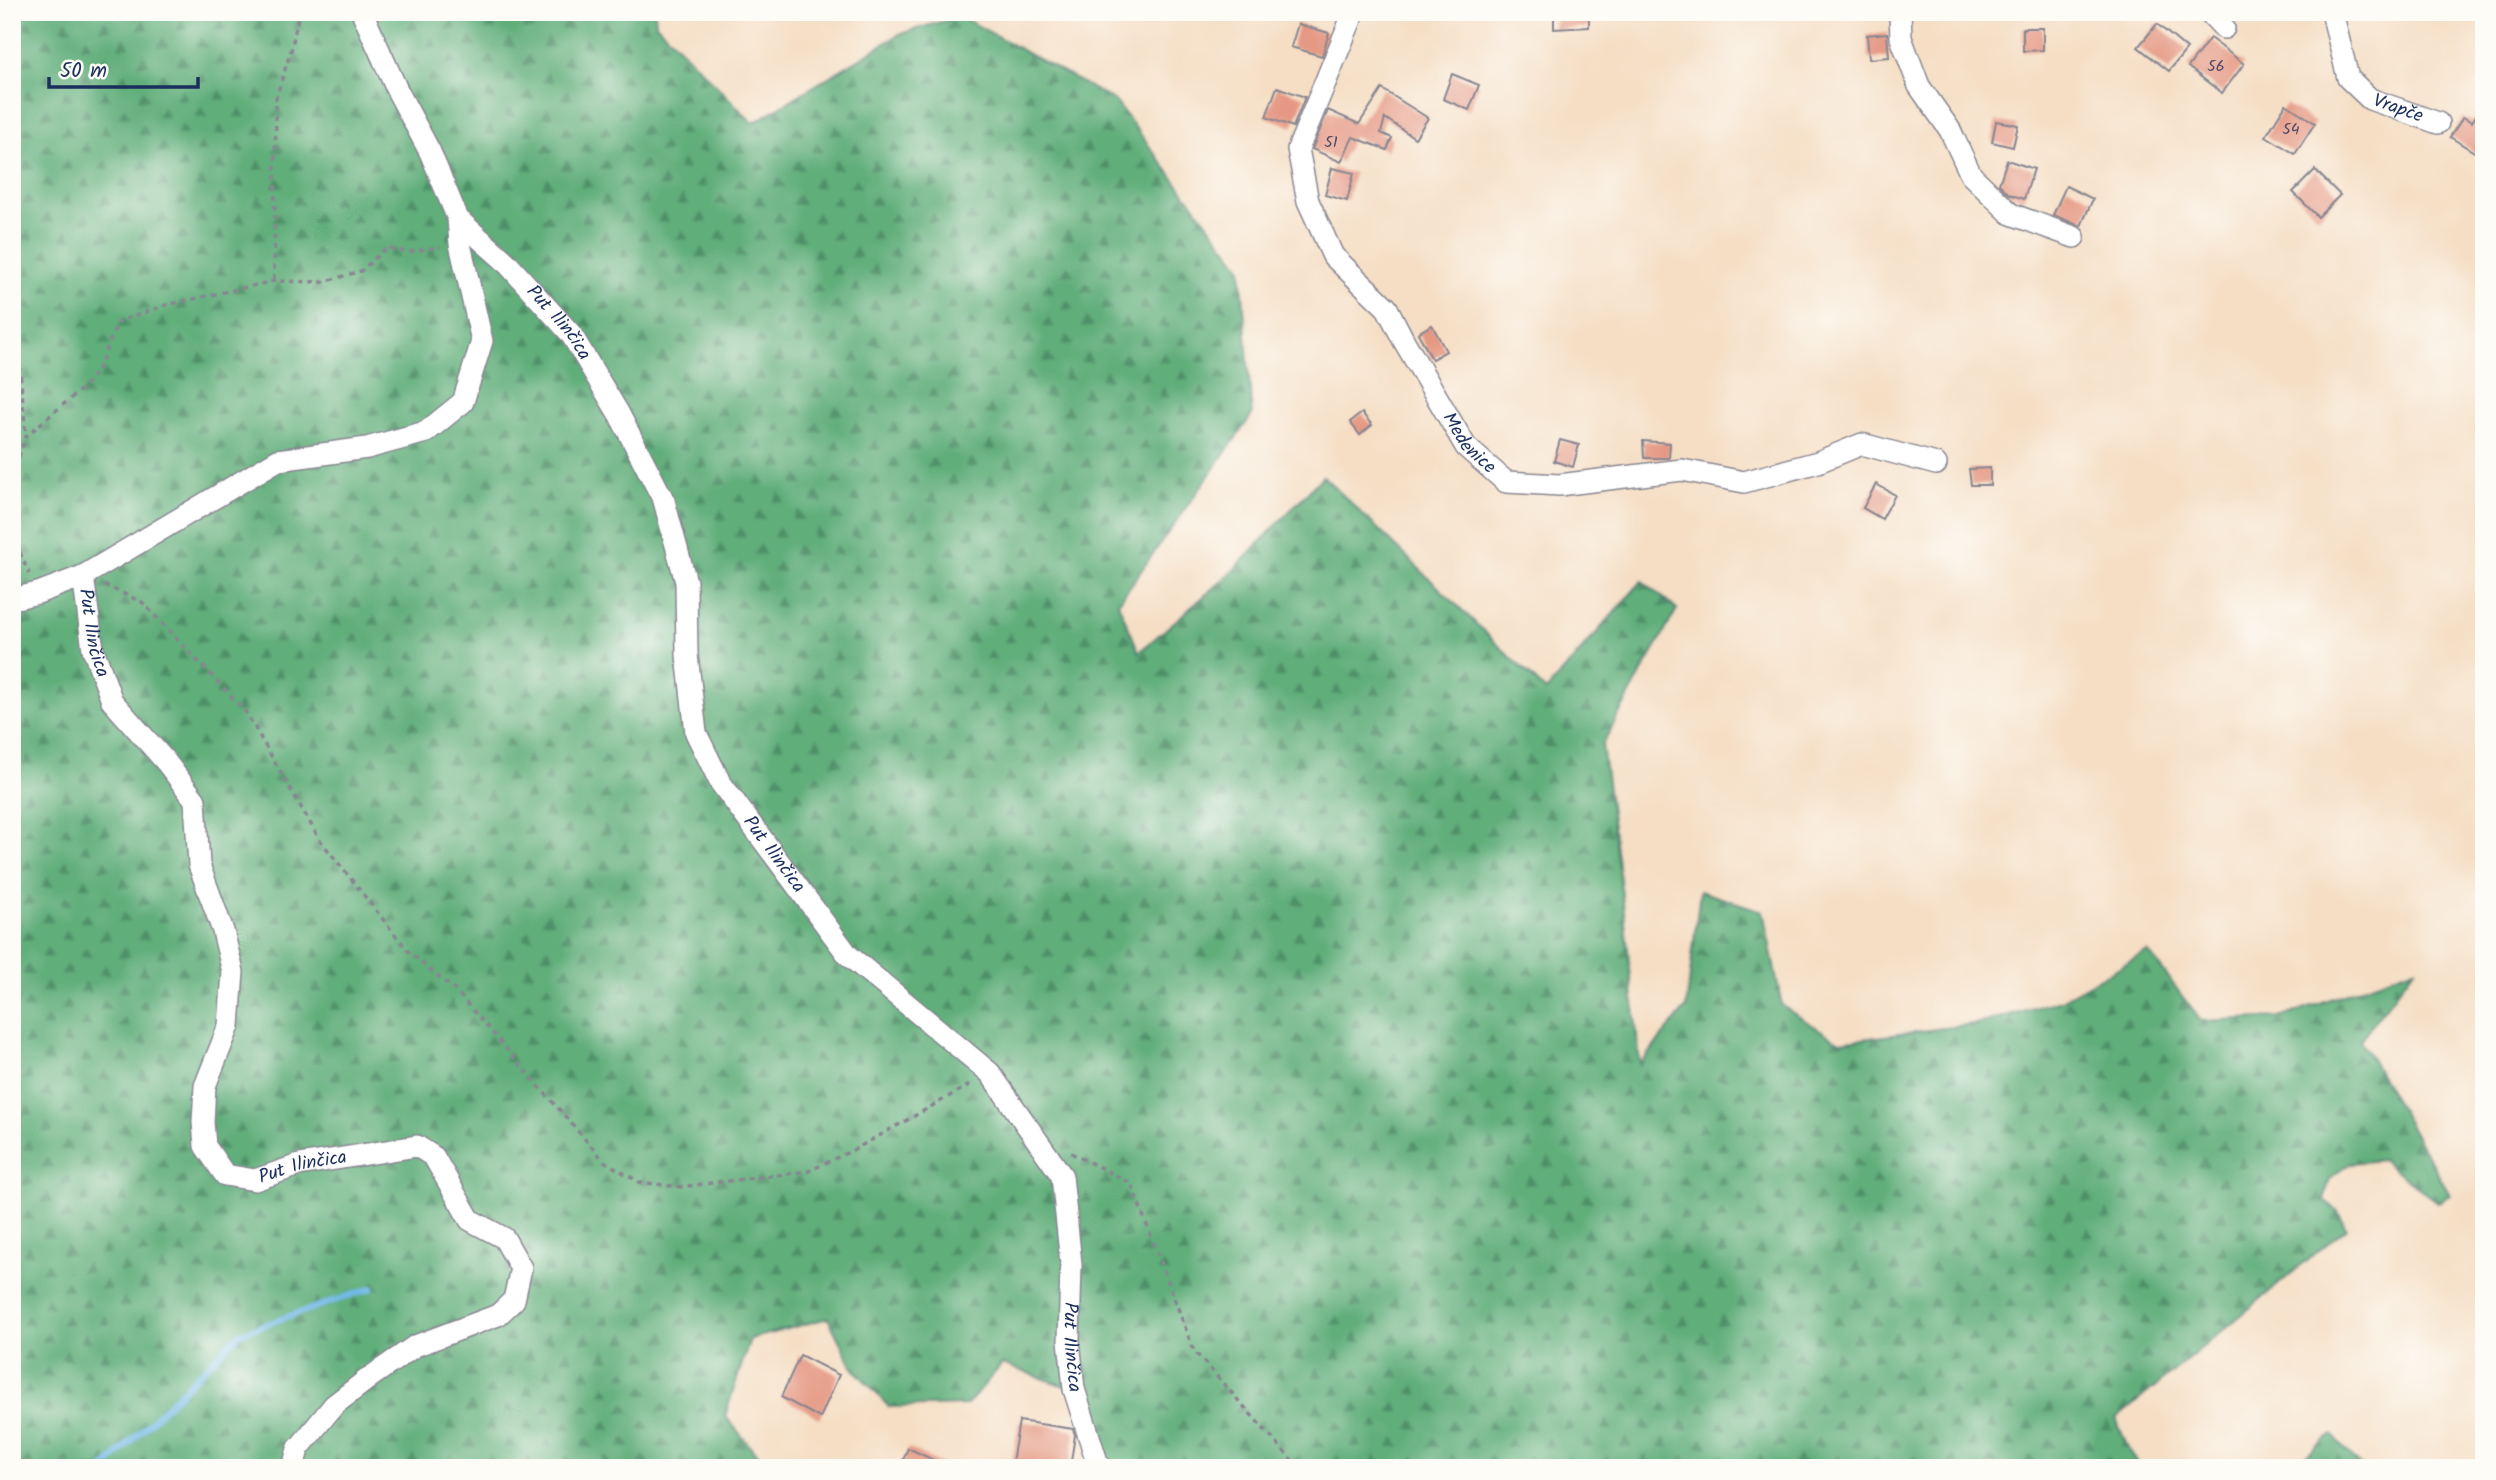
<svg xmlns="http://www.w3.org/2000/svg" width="2496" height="1480" viewBox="0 0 2496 1480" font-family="Kalam,sans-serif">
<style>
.forest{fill:url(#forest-firs);stroke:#3e6e6c;stroke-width:2}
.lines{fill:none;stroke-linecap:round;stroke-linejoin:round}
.stream{stroke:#73b9ea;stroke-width:6}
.building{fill:#e59883}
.minor-casing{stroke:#888691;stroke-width:24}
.path{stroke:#888691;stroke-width:3.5;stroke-dasharray:5 5;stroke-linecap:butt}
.minor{stroke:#fff;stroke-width:21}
.labels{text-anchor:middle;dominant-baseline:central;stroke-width:6;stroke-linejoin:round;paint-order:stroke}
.number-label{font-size:16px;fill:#4e4967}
.street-label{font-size:19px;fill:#1b2f5e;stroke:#fdfcf7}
</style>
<defs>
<pattern id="forest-firs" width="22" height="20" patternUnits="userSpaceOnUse" patternTransform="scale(1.75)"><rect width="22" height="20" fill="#60ae7a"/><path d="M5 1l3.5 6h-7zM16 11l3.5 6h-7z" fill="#4e8e67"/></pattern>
</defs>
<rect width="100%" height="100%" fill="#fdfcf7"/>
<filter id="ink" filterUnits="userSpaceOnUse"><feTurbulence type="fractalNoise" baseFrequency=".0143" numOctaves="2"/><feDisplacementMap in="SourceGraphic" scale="14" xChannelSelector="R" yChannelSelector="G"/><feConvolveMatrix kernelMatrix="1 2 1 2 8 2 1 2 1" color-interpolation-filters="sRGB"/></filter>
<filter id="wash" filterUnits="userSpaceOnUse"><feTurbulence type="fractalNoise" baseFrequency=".00686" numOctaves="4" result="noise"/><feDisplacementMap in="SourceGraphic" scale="28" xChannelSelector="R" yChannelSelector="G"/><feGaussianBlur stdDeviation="1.57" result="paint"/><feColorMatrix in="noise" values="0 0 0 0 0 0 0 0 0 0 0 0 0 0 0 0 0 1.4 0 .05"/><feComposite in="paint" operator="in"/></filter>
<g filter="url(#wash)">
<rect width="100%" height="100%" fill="#f5dec4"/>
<!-- forest -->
<g class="forest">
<path d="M 12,12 L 655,12 L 656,24 L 753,123 L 900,34 L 960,16 L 1115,101 L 1241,267 L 1252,415 L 1118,603 L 1139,652 L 1229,575 L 1323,476 L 1546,691 L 1642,581 L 1677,609 L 1602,745 L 1623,902 L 1640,1064 L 1686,1008 L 1700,891 L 1763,911 L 1782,1006 L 1840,1042 L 1981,1023 L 2061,1000 L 2148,951 L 2201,1021 L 2282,1017 L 2415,968 L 2360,1040 L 2450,1195 L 2438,1202 L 2382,1160 L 2350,1163 L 2330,1178 L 2324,1200 L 2337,1210 L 2346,1228 L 2116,1419 L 2129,1451 L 2141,1468 L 1099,1468 L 1073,1389 L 1002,1364 L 967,1405 L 889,1407 L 853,1368 L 828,1318 L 750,1339 L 725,1416 L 768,1468 L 12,1468 Z"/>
<path d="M 2332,1435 L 2362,1468 L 2289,1468 Z"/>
</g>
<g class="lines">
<!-- stream -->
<path class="stream" d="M 104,1468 L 240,1333 L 372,1288"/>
</g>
<g id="blocks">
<!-- building -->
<g class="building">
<path d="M 1554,12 L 1589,12 L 1589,27 L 1554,29 Z"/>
<path d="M 1298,24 L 1329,33 L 1322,56 L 1291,47 Z"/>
<path d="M 2157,24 L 2187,49 L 2169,71 L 2138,47 Z"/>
<path d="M 2023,28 L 2043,28 L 2043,50 L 2023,51 Z"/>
<path d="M 1887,33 L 1889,57 L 1869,59 L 1867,35 Z"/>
<path d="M 2210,38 L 2244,64 L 2222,93 L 2188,67 Z"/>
<path d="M 1452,74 L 1479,85 L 1469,110 L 1443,99 Z"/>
<path d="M 1277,87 L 1305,97 L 1293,127 L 1266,117 Z"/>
<path d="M 1382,89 L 1428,118 L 1415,138 L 1385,118 L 1381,133 L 1392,138 L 1387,150 L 1353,137 L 1341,162 L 1312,149 L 1328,110 L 1359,124 Z"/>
<path d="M 2484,103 L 2484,158 L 2450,137 L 2463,117 L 2472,122 Z"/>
<path d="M 2286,104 L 2315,123 L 2295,154 L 2266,136 Z"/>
<path d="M 1996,121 L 2018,125 L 2013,147 L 1992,142 Z"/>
<path d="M 2007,160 L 2034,169 L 2024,199 L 2009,194 L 1999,184 Z"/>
<path d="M 1332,168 L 1354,173 L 1347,201 L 1325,195 Z"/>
<path d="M 2315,170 L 2340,195 L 2318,217 L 2293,192 Z"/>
<path d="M 2066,186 L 2093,199 L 2081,226 L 2053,215 Z"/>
<path d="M 1432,325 L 1446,351 L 1432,359 L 1418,333 Z"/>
<path d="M 1362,413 L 1372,425 L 1360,435 L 1350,422 Z"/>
<path d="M 1560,440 L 1579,445 L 1573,467 L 1554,461 Z"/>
<path d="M 1643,441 L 1670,443 L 1669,458 L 1644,458 Z"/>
<path d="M 1990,468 L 1990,485 L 1971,485 L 1969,469 Z"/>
<path d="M 1876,484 L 1895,495 L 1882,519 L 1863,508 Z"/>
<path d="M 800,1355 L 839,1375 L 820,1418 L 781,1397 Z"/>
<path d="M 1019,1421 L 1073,1429 L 1075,1435 L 1070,1468 L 1011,1468 Z"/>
<path d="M 908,1448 L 950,1468 L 900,1468 Z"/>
</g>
</g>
</g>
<g filter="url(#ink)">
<use href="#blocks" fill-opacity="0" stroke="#888691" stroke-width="2"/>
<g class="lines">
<defs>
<g id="minor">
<path id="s1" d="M 1354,12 L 1298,149 L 1308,201 L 1333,256 L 1387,308 L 1404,341 L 1466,447 L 1506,482 L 1559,485 L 1682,470 L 1744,482 L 1818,462 L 1862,444 L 1936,464"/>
<path d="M 1900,12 L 1901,38 L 1919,86 L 1950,130 L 1971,175 L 2011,214 L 2074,237"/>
<path d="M 2209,12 L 2224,28"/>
<path id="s2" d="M 2332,12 L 2348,78 L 2370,99 L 2438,123"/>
<path id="s3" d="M 458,219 L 505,261 L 571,334 L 619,414 L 664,501 L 686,582 L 687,655 L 696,733 L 720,782 L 848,955 L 990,1073 L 1062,1176 L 1071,1264 L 1069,1340 L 1074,1389 L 1099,1468"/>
<path id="s4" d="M 83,576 L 93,649 L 112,701 L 166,762 L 195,800 L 199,865 L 223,931 L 233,972 L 229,1026 L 205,1086 L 203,1122 L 205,1146 L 225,1175 L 255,1180 L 299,1165 L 417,1146 L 434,1157 L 470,1220 L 504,1238 L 521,1268 L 514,1300 L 498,1315 L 415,1346 L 369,1378 L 334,1405 L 298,1449 L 293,1468"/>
<path d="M 12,599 L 38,593 L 83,576 L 278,460 L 367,448 L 426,432 L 463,402 L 482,341 L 460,244 L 458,219 L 430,152 L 398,92 L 362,12"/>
</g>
</defs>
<!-- minor casing -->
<use href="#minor" class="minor-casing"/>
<!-- path -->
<g class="path">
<path d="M 274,280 L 276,98 L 291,51 L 299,12"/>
<path d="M 12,347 L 19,361 L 26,436"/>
<path d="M 12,476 L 26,436 L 84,387 L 98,369 L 118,322 L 166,305 L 274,281 L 323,282 L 361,271 L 386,248 L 408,252 L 440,247"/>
<path d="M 12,534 L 29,574"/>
<path d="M 104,585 L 142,602 L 245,711 L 320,840 L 409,952 L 457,992 L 604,1161 L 639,1182 L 680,1187 L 809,1171 L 859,1147 L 973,1083"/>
<path d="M 1071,1153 L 1131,1183 L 1194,1351 L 1299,1468"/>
</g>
<!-- minor -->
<use href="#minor" class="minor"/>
</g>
</g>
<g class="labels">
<!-- number labels -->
<g class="number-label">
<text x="2216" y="66">56</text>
<text x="2291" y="129">54</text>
<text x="1331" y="142">51</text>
</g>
<!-- street labels -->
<g class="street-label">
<text stroke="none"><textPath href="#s2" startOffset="128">Vrapče</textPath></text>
<text stroke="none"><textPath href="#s3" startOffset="145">Put Ilinčica</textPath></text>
<text stroke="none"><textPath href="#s1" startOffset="495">Medenice</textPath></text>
<text stroke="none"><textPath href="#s4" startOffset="58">Put Ilinčica</textPath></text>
<text stroke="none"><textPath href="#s3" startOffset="733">Put Ilinčica</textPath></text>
<text stroke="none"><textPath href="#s4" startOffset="730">Put Ilinčica</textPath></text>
<text stroke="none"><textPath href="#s3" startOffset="1340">Put Ilinčica</textPath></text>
</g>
</g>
<!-- margin -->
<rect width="2496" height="1480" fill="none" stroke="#fdfcf7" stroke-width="42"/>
<!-- scale -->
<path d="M49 77v10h149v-10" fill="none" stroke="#1b2f5e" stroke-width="3.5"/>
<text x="60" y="77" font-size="21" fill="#1b2f5e" stroke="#fdfcf7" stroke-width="5" paint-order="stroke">50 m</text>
</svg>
